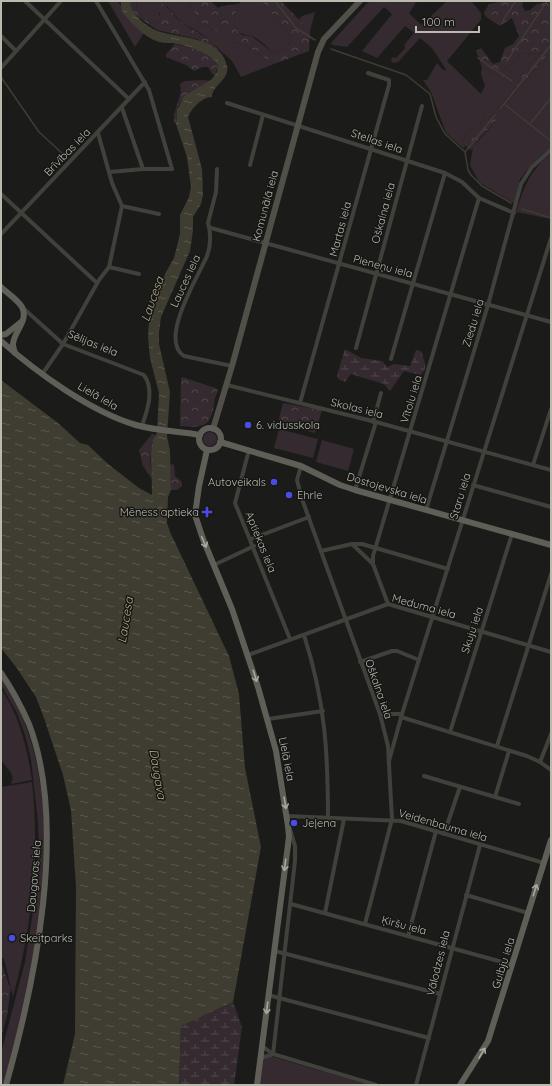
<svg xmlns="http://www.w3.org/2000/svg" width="552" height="1086" viewBox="0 0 552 1086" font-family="Quicksand,sans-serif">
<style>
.grass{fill:#342a30}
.forest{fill:url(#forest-crowns)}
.wetland{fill:url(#wetland-marsh)}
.water{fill:url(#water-ripples)}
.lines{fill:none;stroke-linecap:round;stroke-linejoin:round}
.stream{stroke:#3f3c31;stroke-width:1.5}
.street{stroke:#40413b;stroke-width:4}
.secondary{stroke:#505049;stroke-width:6}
.primary{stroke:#5f5f57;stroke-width:6}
.oneway{stroke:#a8a89d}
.poi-dot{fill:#4a4ce4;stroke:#161715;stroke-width:1.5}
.labels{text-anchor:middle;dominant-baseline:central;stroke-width:3;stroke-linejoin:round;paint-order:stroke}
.street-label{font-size:11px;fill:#babaae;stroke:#161715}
.poi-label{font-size:11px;fill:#babaae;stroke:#161715;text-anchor:start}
.water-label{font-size:12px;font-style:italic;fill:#b2a988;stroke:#161715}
</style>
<defs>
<pattern id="forest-crowns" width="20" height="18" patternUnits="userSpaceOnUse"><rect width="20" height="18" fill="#342a30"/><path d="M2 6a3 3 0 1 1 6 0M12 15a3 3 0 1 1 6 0" fill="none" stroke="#4f474b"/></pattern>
<pattern id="wetland-marsh" width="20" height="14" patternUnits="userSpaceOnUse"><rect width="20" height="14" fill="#342a30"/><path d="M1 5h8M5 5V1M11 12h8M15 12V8" fill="none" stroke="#4f474b"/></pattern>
<pattern id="water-ripples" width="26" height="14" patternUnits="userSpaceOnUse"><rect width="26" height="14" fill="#3f3c31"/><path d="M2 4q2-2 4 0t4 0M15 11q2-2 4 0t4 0" fill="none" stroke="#59564c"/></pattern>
</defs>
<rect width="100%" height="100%" fill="#1b1c1a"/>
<!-- grass -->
<g class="grass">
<path d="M 108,1 L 118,1 L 127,17 L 144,33 L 135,47 Z"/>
<path d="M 137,1 L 188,1 L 200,22 L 216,31 L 225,26 L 230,41 L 246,46 L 274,64 L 241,77 L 232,61 L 202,34 L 181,22 L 167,6 L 159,13 L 161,21 L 159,23 C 147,23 143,19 136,10 Z"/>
<path d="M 242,1 L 261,1 L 284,27 L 291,38 L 287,48 L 275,54 C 268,49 261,39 251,36 C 245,34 242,35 236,30 L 234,16 L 239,7 L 238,4 Z"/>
<path d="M 369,1 L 417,1 L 409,13 L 421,25 L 447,1 L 471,1 L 481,13 L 481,20 L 447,61 L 481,94 L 485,86 L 481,74 L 482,67 L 505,79 L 502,70 L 511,65 L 520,54 L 541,53 L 523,71 L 514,91 L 496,109 L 500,111 L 551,51 L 551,148 L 533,163 L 520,179 L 515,202 L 513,203 L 479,182 L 470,165 L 473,147 L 497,120 L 490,110 L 480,124 L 465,134 L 463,144 L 465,146 L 464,149 L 446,133 L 431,92 L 423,80 L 427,80 L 437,63 L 442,69 L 447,71 L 432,48 L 420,38 L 399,61 L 395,63 L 391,62 L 392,57 L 396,58 L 405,48 L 404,45 L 414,33 L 405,26 L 377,58 L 362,51 L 392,14 L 384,7 L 347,47 L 333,45 L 331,43 Z"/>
<path d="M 315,12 L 310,31 L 299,20 L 302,16 Z"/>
<path d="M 551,153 L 551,219 L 516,212 C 525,185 529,172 551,153 Z"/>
<path d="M 279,429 L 318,439 L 313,458 L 274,448 Z"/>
<circle cx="210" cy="439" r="7"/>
<path d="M 322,440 L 354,449 L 348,471 L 316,462 Z"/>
<path d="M 1,677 C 77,789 37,964 3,1085 L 1,1085 L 1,1053 L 25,962 L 36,893 L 39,844 L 38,822 L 31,759 L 25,735 L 17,713 L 1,685 Z"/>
<path d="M 1,689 C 20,716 27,748 32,780 L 11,784 C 17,771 2,767 1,757 C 0,735 1,711 1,689 Z"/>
<path d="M 32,782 C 40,854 32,927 13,997 L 4,959 L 1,957 L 1,787 Z"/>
<path d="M 270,1056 L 369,1085 L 259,1085 C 261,1075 259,1060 270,1056 Z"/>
</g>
<!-- forest -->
<g class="forest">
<path d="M 130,1 L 137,1 L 136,10 C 143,19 147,23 159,23 L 161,4 C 170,7 173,15 180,21 C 195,33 208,34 220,53 L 197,39 L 157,30 L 134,14 L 129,5 Z"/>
<path d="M 188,1 L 211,1 L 218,8 L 222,6 L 238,4 L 239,7 L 234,16 L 236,30 L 242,35 L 251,36 L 275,54 L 287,48 L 291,38 L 284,27 L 261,1 L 281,1 L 310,31 L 309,51 L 274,64 L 246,46 L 230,41 L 224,32 L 226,29 L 225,26 L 221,30 L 216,31 L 200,22 Z"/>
<path d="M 506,1 L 523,1 L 522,6 L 525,11 L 530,10 L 537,4 L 551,2 L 551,51 L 500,111 L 496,109 L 514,91 L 523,71 L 541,53 L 520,54 L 511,65 L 502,70 L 505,79 L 482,67 L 476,51 L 481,48 L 493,64 L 500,62 L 505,48 L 513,44 L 519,36 L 512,18 L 500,26 L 486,17 L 484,13 L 489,4 Z"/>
<path d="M 175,44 C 189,47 211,51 218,66 L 215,75 L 212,74 L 208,67 L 202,67 L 194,71 L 186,65 L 166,57 L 166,54 Z"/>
<path d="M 205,80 L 209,81 C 189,93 175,98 176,124 L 174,123 L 174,115 L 181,92 L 180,84 L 185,81 Z"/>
<path d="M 490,110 L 497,115 L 497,120 L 479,139 L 471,150 L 463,144 L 465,134 L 480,124 Z"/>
<path d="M 182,377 L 218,389 C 217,394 214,399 214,404 C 211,428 201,428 180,426 L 181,379 Z"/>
<path d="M 283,403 L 322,410 L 315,433 L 278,423 Z"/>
<path d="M 152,434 L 156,435 L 150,458 L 152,479 L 143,466 L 139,450 Z"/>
<path d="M 169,464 L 174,465 L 175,476 L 182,482 L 182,486 L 177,490 L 171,490 Z"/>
<path d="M 1,961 L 9,985 L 11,986 L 7,1016 L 1,1037 Z"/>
</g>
<!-- wetland -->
<g class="wetland">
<path d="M 345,349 L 361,358 L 382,361 L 387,367 L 394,364 L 410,366 L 416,350 L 418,350 L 422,352 C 423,361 430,368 420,375 L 404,371 L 390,391 L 384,384 L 351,374 L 345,382 L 338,379 L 337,375 Z"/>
<path d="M 233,1002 L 242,1027 L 234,1085 L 179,1085 L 181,1026 Z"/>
</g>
<!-- water -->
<path class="water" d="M 121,1 L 130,1 C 129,14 149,28 160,32 C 182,38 222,38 227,66 C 230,80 212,85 212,97 C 202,97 192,108 188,117 L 202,169 L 203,195 L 201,204 L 193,217 L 193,230 L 190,251 L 161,317 L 159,332 L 159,344 L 170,392 L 167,436 L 170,451 L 171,490 L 168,497 L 167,523 L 170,532 L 229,656 L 239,694 L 245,768 L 261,847 L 233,1002 L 181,1026 L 179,1085 L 63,1085 L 75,1034 L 76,887 L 71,810 L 63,775 L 44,718 L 36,697 L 16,667 L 1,648 L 1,380 L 58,423 L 80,443 L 88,445 L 108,464 L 139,488 L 152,495 L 151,454 L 153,440 L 157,433 L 159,393 L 150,358 L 148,337 L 149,322 L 165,274 L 174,258 L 180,234 L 180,215 L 189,197 L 191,187 L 187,157 L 176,124 L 177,111 L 184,96 L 212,79 L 217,72 L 218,66 C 213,53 186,45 172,43 C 166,43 160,43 154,40 C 145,36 136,28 129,20 C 124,15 120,9 121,1 Z"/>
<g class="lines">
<!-- stream -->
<g class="stream">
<path d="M 275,1 L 296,28 L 315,40"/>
<path d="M 503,20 L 516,1"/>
<path d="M 331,49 L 406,75 L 430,94 L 436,117 L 445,134 L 465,152 L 468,170 L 471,175 L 482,186 L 511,203"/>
<path d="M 478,58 L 512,81"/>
<path d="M 507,61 L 547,1"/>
<path d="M 1,77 L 39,132 L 64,155"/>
<path d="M 504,104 L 551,141"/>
<path d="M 500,109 L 551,45"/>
<path d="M 530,124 L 551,98"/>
<path d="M 465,152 L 495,115"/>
<path d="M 522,209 L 551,218"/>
</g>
<!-- street -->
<g class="street">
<path d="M 25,1 L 129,99"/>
<path d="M 96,1 L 149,90 L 172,169 L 143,169 L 110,172"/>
<path d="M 1,36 L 16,51"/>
<path d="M 1,68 L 61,1"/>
<path d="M 227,103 L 445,173 L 462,182 L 479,198 L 514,213"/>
<path d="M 122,108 L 143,169"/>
<path d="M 250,165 L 263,115"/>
<path d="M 217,169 L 216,192 L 208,223 C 211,232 211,246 207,256 C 199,275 158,340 184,356 L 232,366"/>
<path d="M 1,194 L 97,283"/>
<path d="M 122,206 L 159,214"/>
<path d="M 211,228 L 551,322"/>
<path d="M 1,234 L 145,82"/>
<path d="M 109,267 L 139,274"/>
<path d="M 23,308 L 63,344 L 144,375 C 155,390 147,411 142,426"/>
<path d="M 356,348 L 422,106"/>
<path d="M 391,359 L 445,173"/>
<path d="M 43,373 L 63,344 L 99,280 L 109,267 L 122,206 L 112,183 L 98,133"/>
<path d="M 227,385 L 376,422 L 551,470"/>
<path d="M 300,403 L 389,85 L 389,80 L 368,73"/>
<path d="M 373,422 L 381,393"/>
<path d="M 249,450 L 235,503 L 290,639"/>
<path d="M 533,465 L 551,409"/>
<path d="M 301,466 L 297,480 L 302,499 L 380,714 L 388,746 L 392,819 L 365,924"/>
<path d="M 473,485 L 551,507"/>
<path d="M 355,490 L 376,422"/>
<path d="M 426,510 L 488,305 L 521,184 L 532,167 L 551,150"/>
<path d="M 251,539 L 309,517"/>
<path d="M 353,545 L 373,564"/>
<path d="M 321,551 L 352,544 L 362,544 L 448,569"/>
<path d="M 214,565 L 254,546"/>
<path d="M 388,604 L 373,564 L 373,556 L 479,198"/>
<path d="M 304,635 C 325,701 328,751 328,819"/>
<path d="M 248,655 L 388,604 L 551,652"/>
<path d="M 360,662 L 392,651 L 397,651 L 419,660"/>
<path d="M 380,714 L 402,714"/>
<path d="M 401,717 L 527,756 L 540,762 L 551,770"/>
<path d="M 268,719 L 323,711"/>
<path d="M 450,732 L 512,534"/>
<path d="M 497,746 L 551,574"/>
<path d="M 389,761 L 402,714 L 551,238"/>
<path d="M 540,762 L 551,734"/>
<path d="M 424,776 L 519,804"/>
<path d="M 495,797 L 509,751"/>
<path d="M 287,816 L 401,821 L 544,863"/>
<path d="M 444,834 L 460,787"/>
<path d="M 466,895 L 528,913"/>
<path d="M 291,904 L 513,965"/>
<path d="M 325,913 L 344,819"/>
<path d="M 408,936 L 436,831"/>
<path d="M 275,951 L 440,994"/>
<path d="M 268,995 L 429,1038"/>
<path d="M 262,1046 L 273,1054 L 376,1085"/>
<path d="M 273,1054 L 295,861 L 295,846 L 290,829"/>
<path d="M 260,1061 L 264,1057 L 273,1054"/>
<path d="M 416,1085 L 480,845"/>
</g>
<!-- secondary -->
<path class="secondary" d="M 213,429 L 232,366 L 318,52 L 324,39 L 360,1"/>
<!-- primary -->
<g class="primary">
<path d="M 1,287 C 7,293 18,300 22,307 C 29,321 14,331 13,344 C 13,347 14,350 15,353"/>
<path d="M 1,335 L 6,334 L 21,322"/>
<path d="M 1,341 C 36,372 91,412 136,425 C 156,431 179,431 200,435"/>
<circle cx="210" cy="439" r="11"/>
<path d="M 220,442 L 301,466 L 340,485 L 355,490 L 551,545"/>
<path d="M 207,450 L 199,486 L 195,515 L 203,539 L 232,609 L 258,687 L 276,751 L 288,826 L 289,837 L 257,1085"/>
<path d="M 1,673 C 12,689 21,706 29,724 C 68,826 35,982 6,1085"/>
<path d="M 460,1085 L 488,1041 L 551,840"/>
</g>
</g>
<!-- one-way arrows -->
<defs><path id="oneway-shaft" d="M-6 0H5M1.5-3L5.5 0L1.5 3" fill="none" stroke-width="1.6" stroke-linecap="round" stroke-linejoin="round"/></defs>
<g class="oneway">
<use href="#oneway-shaft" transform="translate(204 542) rotate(67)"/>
<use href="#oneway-shaft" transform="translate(255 676) rotate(73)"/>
<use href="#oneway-shaft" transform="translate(285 803) rotate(81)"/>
<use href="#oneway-shaft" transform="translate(285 865) rotate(97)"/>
<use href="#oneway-shaft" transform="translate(535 890) rotate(-73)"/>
<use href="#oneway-shaft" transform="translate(267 1008) rotate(97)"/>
<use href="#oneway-shaft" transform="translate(482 1053) rotate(-59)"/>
</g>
<!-- markers -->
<g class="poi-dot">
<circle cx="248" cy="425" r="4"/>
<circle cx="274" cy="482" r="4"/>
<circle cx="289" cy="495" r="4"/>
<path d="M205 506h4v4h4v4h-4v4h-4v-4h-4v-4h4z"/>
<circle cx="294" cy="823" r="4"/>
<circle cx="12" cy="938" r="4"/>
</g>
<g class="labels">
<!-- street labels -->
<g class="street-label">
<text transform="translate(377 141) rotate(19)">Stellas iela</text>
<text transform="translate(67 152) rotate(-46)">Brīvības iela</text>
<text transform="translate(265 206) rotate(-75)">Komunālā iela</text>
<text transform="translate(383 213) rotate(-75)">Oškalna iela</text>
<text transform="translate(340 229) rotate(-75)">Martas iela</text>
<text transform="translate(383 266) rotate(15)">Pieneņu iela</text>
<text transform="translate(185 281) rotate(-65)">Lauces iela</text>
<text transform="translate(473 323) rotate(-73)">Ziedu iela</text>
<text transform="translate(93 343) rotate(22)">Sēlijas iela</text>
<text transform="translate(98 396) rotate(30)">Lielā iela</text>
<text transform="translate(411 399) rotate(-73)">Vītolu iela</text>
<text transform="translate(357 408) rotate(14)">Skolas iela</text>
<text transform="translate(387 488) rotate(17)">Dostojevska iela</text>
<text transform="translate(460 496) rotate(-73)">Staru iela</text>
<text transform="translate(261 542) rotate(68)">Aptiekas iela</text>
<text transform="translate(424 606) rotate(15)">Meduma iela</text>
<text transform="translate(472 630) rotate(-72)">Skuju iela</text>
<text transform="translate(379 689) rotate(71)">Oškalna iela</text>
<text transform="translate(287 759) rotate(79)">Lielā iela</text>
<text transform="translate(443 825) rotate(16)">Veidenbauma iela</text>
<text transform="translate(34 876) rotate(-85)">Daugavas iela</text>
<text transform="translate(404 925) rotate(15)">Ķiršu iela</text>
<text transform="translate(438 963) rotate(-76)">Vālodzes iela</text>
<text transform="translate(503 963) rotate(-73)">Gulbju iela</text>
</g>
<!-- poi labels -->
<g class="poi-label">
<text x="256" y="425">6. vidusskola</text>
<text x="266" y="482" text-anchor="end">Autoveikals</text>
<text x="297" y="495">Ehrle</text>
<text x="199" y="512" text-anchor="end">Mēness aptieka</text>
<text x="302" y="823">Jeļena</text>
<text x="20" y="938">Skeitparks</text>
</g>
<!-- water labels -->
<g class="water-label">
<text transform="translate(152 299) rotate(-71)">Laucesa</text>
<text transform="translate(125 620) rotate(-81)">Laucesa</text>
<text transform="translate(158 774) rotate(80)">Daugava</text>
</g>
</g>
<!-- border -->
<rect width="552" height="1086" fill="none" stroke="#babaae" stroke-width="4"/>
<!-- scale -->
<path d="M416 26v6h63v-6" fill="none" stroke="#babaae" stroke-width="2"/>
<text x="422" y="26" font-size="12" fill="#babaae" stroke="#161715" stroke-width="3" paint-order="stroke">100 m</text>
</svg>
